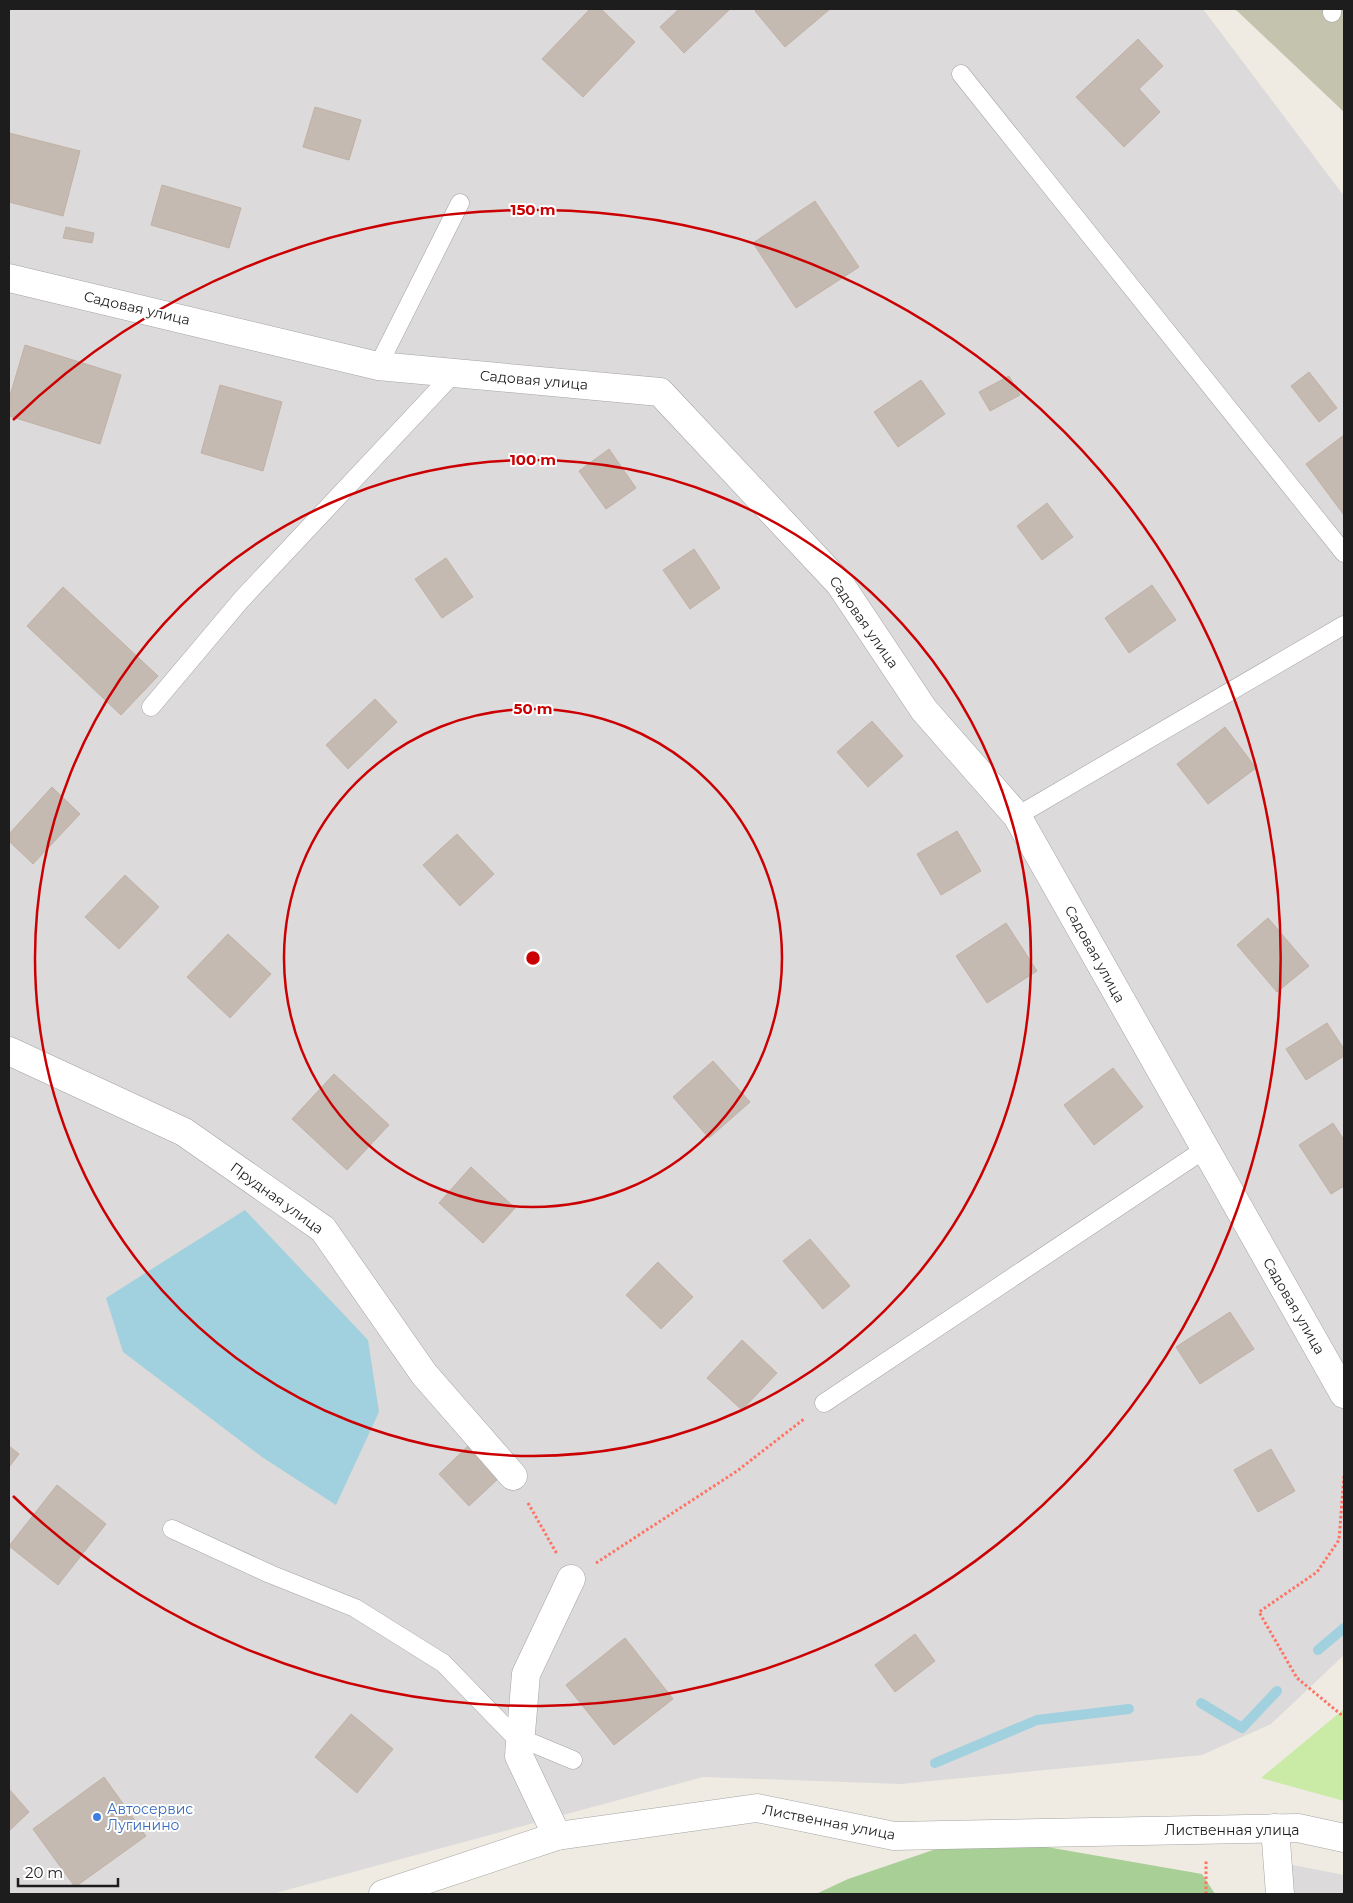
<svg xmlns="http://www.w3.org/2000/svg" width="1353" height="1903" viewBox="0 0 1353 1903" font-family="Montserrat,sans-serif">
<style>
.residential{fill:#dcdada}
.construction{fill:#c4c4ae}
.grass{fill:#c9eba6}
.forest{fill:#a8d096}
.water{fill:#a1d1de}
.lines{fill:none;stroke-linecap:round;stroke-linejoin:round}
.stream{stroke:#a1d1de;stroke-width:10}
.building{fill:#c4bab2;stroke:#c1b1a5}
.service-casing{stroke:#a4a4a4;stroke-width:19}
.minor-casing{stroke:#a4a4a4;stroke-width:29}
.path{stroke:#ff7264;stroke-width:3;stroke-dasharray:2.5 2.5;stroke-linecap:butt}
.service{stroke:#fff;stroke-width:18}
.minor{stroke:#fff;stroke-width:28}
.ring{fill:none;stroke:#cb0003;stroke-width:2.5}
.shop-dot{fill:#3f7fe0;stroke:#fff;stroke-width:2}
.labels{text-anchor:middle;dominant-baseline:central;stroke-width:4;stroke-linejoin:round;paint-order:stroke}
.street-label{font-size:14px;fill:#1d1d1d;stroke:#fff}
.shop-label{font-size:14px;fill:#366cbe;stroke:#fff;text-anchor:start}
.centre{fill:#cb0003;stroke:#fff;stroke-width:2.5}
.ring-label{font-size:15px;text-anchor:middle;font-weight:bold;fill:#cb0003;stroke:#fff;stroke-width:4;stroke-linejoin:round;paint-order:stroke}
</style>
<rect width="100%" height="100%" fill="#efebe3"/>
<!-- residential -->
<g class="residential">
<path d="M 9,9 L 1203,9 L 1344,196 L 1344,1655 L 1271,1724 L 1202,1755 L 900,1784 L 703,1777 L 272,1894 L 9,1894 Z"/>
<path d="M 1288,1864 L 1344,1875 L 1344,1894 L 1292,1894 Z"/>
</g>
<!-- construction -->
<path class="construction" d="M 1235,9 L 1344,9 L 1344,112 Z"/>
<!-- grass -->
<path class="grass" d="M 1344,1709 L 1344,1801 L 1261,1778 Z"/>
<!-- forest -->
<path class="forest" d="M 983,1833 L 1018,1842 L 1202,1874 L 1215,1894 L 816,1894 L 848,1879 Z"/>
<!-- water -->
<path class="water" d="M 245,1210 L 368,1340 L 379,1412 L 336,1505 L 262,1457 L 123,1352 L 106,1298 Z"/>
<g class="lines">
<!-- stream -->
<g class="stream">
<path d="M 1318,1650 L 1344,1628"/>
<path d="M 1201,1703 L 1242,1728 L 1277,1691"/>
<path d="M 935,1763 L 1037,1720 L 1129,1709"/>
</g>
</g>
<!-- building -->
<g class="building">
<path d="M 590,9 L 601,9 L 635,42 L 583,97 L 542,59 Z"/>
<path d="M 679,9 L 730,9 L 684,53 L 660,27 Z"/>
<path d="M 757,9 L 830,9 L 785,47 L 755,11 Z"/>
<path d="M 1138,39 L 1163,66 L 1139,89 L 1160,112 L 1124,147 L 1076,97 Z"/>
<path d="M 315,107 L 361,120 L 349,160 L 303,147 Z"/>
<path d="M 9,133 L 80,151 L 63,216 L 9,202 Z"/>
<path d="M 162,185 L 241,208 L 229,248 L 151,225 Z"/>
<path d="M 815,201 L 859,267 L 796,308 L 753,243 Z"/>
<path d="M 66,227 L 94,233 L 92,243 L 63,238 Z"/>
<path d="M 25,345 L 121,375 L 100,444 L 9,416 L 9,399 Z"/>
<path d="M 1309,372 L 1337,408 L 1319,422 L 1291,386 Z"/>
<path d="M 1009,376 L 1020,395 L 990,411 L 979,392 Z"/>
<path d="M 921,380 L 945,414 L 898,447 L 874,412 Z"/>
<path d="M 220,385 L 282,402 L 263,471 L 201,453 Z"/>
<path d="M 1344,435 L 1344,515 L 1306,464 Z"/>
<path d="M 609,449 L 636,488 L 606,509 L 579,471 Z"/>
<path d="M 1047,503 L 1073,537 L 1042,560 L 1017,526 Z"/>
<path d="M 694,549 L 720,588 L 690,609 L 663,570 Z"/>
<path d="M 446,558 L 473,597 L 442,618 L 415,579 Z"/>
<path d="M 1152,585 L 1176,620 L 1129,653 L 1105,618 Z"/>
<path d="M 63,587 L 158,676 L 121,715 L 27,626 Z"/>
<path d="M 375,699 L 397,722 L 348,769 L 326,745 Z"/>
<path d="M 872,721 L 903,756 L 868,787 L 837,752 Z"/>
<path d="M 1225,727 L 1256,768 L 1208,804 L 1177,764 Z"/>
<path d="M 52,787 L 80,814 L 33,864 L 9,841 L 9,834 Z"/>
<path d="M 957,831 L 981,871 L 941,895 L 917,854 Z"/>
<path d="M 457,834 L 494,874 L 460,906 L 423,865 Z"/>
<path d="M 125,875 L 159,907 L 119,949 L 85,917 Z"/>
<path d="M 1268,918 L 1309,966 L 1277,992 L 1237,945 Z"/>
<path d="M 1006,923 L 1037,971 L 987,1003 L 956,956 Z"/>
<path d="M 228,934 L 271,974 L 230,1018 L 187,977 Z"/>
<path d="M 1327,1023 L 1344,1049 L 1344,1056 L 1306,1080 L 1286,1049 Z"/>
<path d="M 713,1061 L 750,1102 L 709,1138 L 673,1097 Z"/>
<path d="M 1113,1068 L 1143,1107 L 1094,1145 L 1064,1105 Z"/>
<path d="M 334,1074 L 389,1125 L 347,1170 L 292,1119 Z"/>
<path d="M 1333,1123 L 1344,1140 L 1344,1186 L 1331,1194 L 1299,1145 Z"/>
<path d="M 471,1167 L 515,1208 L 483,1243 L 439,1203 Z"/>
<path d="M 810,1239 L 850,1286 L 823,1309 L 783,1261 Z"/>
<path d="M 658,1262 L 693,1297 L 661,1329 L 626,1295 Z"/>
<path d="M 1230,1312 L 1254,1349 L 1200,1384 L 1176,1347 Z"/>
<path d="M 742,1340 L 777,1373 L 742,1410 L 707,1378 Z"/>
<path d="M 9,1446 L 19,1454 L 9,1467 Z"/>
<path d="M 468,1446 L 499,1478 L 469,1506 L 439,1474 Z"/>
<path d="M 1271,1449 L 1295,1491 L 1258,1512 L 1234,1470 Z"/>
<path d="M 57,1485 L 106,1524 L 58,1585 L 9,1546 Z"/>
<path d="M 915,1634 L 935,1661 L 895,1692 L 875,1665 Z"/>
<path d="M 625,1638 L 673,1699 L 614,1745 L 566,1685 Z"/>
<path d="M 351,1714 L 393,1749 L 357,1793 L 315,1757 Z"/>
<path d="M 104,1777 L 146,1836 L 75,1887 L 33,1829 Z"/>
<path d="M 9,1789 L 29,1812 L 9,1831 Z"/>
</g>
<g class="lines">
<defs>
<g id="service">
<path d="M 1332,9 L 1332,13"/>
<path d="M 961,74 L 1344,553"/>
<path d="M 378,366 L 460,203"/>
<path d="M 151,707 L 241,600 L 454,373"/>
<path d="M 1017,816 L 1344,625"/>
<path d="M 824,1403 L 1205,1149"/>
<path d="M 172,1529 L 270,1574 L 355,1608 L 443,1663 L 513,1735 L 573,1760"/>
</g>
<g id="minor">
<path d="M 9,278 L 378,366 L 660,392 L 840,584 L 924,710 L 1017,816 L 1344,1394"/>
<path d="M 9,1051 L 184,1132 L 323,1229 L 424,1374 L 513,1476"/>
<path d="M 1275,1828 L 1280,1894"/>
<path d="M 557,1836 L 519,1756 L 526,1674 L 571,1579"/>
<path d="M 383,1894 L 557,1836 L 757,1808 L 894,1836 L 1298,1828 L 1344,1838"/>
</g>
</defs>
<!-- service casing -->
<use href="#service" class="service-casing"/>
<!-- minor casing -->
<use href="#minor" class="minor-casing"/>
<!-- path -->
<g class="path">
<path d="M 1344,1476 L 1339,1540 L 1317,1572 L 1259,1612 L 1297,1678 L 1344,1717"/>
<path d="M 528,1503 L 557,1554"/>
<path d="M 596,1563 L 737,1471 L 804,1419"/>
<path d="M 1206,1894 L 1206,1860"/>
</g>
<!-- service -->
<use href="#service" class="service"/>
<!-- minor -->
<use href="#minor" class="minor"/>
</g>
<!-- distance rings -->
<g class="ring">
<circle cx="533" cy="958" r="249"/>
<circle cx="533" cy="958" r="498"/>
<path d="M13 420A748 748 0 1 1 13 1496"/>
</g>
<!-- markers -->
<circle class="shop-dot" cx="97" cy="1817" r="5"/>
<g class="labels">
<!-- street labels -->
<g class="street-label">
<text transform="translate(137 308) rotate(13)">Садовая улица</text>
<text transform="translate(534 380) rotate(5)">Садовая улица</text>
<text transform="translate(864 622) rotate(55)">Садовая улица</text>
<text transform="translate(1095 954) rotate(61)">Садовая улица</text>
<text transform="translate(277 1198) rotate(36)">Прудная улица</text>
<text transform="translate(1294 1306) rotate(60)">Садовая улица</text>
<text transform="translate(829 1822) rotate(11)">Лиственная улица</text>
<text x="1232" y="1830">Лиственная улица</text>
</g>
<!-- shop labels -->
<g class="shop-label">
<text x="107" y="1809">Автосервис<tspan x="107" dy="16">Лугинино</tspan></text>
</g>
</g>
<circle cx="533" cy="958" r="8" class="centre"/>
<g class="ring-label">
<text x="533" y="215">150 m</text>
<text x="533" y="465">100 m</text>
<text x="533" y="714">50 m</text>
</g>
<!-- border -->
<rect width="1353" height="1903" fill="none" stroke="#1d1d1d" stroke-width="20"/>
<!-- scale -->
<path d="M18 1878v8h100v-8" fill="none" stroke="#1d1d1d" stroke-width="2.5"/>
<text x="25" y="1878" font-size="15" fill="#1d1d1d" stroke="#ffffff" stroke-width="4" paint-order="stroke">20 m</text>
</svg>
